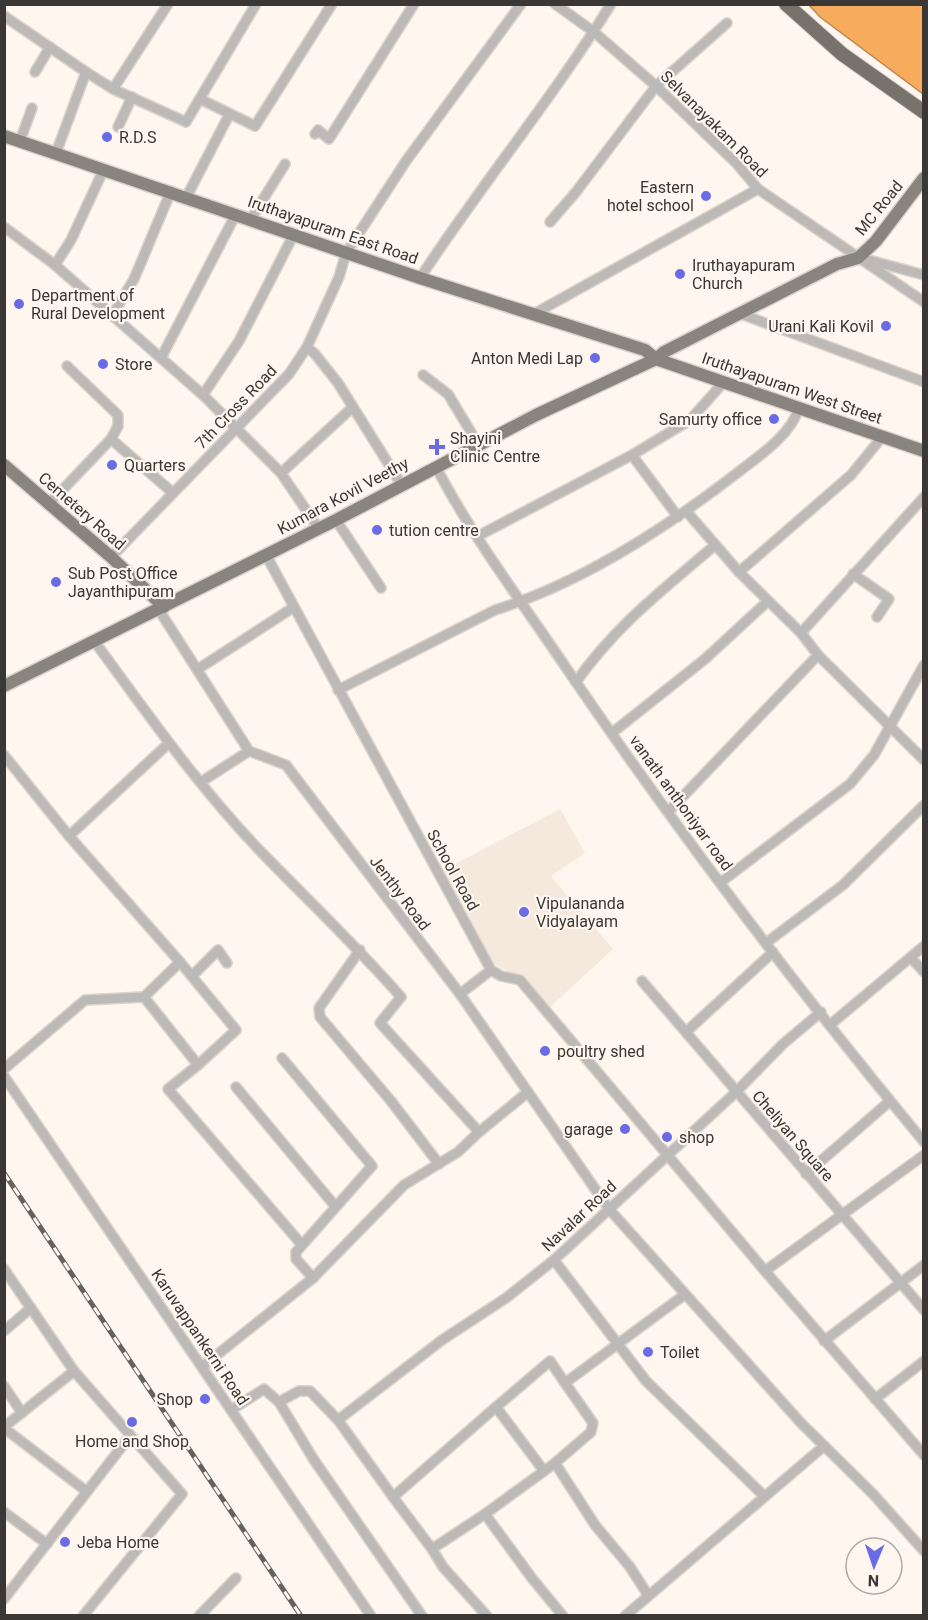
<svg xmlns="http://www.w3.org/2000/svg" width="928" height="1620" viewBox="0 0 928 1620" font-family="Roboto,sans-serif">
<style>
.built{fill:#f5e8dc}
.water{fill:#f7ab5d;stroke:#be8851;stroke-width:1.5}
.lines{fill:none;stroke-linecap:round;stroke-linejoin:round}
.minor-casing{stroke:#dbd4cd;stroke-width:12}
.major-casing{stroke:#dbd4cd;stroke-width:15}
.highway-casing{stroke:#dbd4cd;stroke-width:16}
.minor{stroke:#bcb9b6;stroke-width:9}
.major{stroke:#8a847f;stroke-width:12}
.highway{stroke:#78726c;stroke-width:14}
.rail-casing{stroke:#65615d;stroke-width:5}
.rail{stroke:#fef6ef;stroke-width:3;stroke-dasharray:9;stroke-linecap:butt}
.poi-dot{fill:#696ce5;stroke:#fef6ef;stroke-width:2}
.labels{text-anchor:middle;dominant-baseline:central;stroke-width:4.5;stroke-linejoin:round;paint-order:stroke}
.street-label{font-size:16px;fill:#3a3734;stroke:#fef6ef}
.poi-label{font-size:16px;fill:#3a3734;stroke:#fef6ef;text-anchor:start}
</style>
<rect width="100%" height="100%" fill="#fef6ef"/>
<!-- built -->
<path class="built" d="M 560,809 L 585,853 L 551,876 L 613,949 L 549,1008 L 521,977 L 494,964 L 442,871 Z"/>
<!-- water -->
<path class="water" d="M 809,5 L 923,5 L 923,94 L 820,17 Z"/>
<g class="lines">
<defs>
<g id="minor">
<path d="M 555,4 L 594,32 L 656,86 L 737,164 L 758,189 L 924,302"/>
<path d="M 4,16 L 86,72 L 56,153"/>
<path d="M 35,72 L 50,47"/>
<path d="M 86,72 L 113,89 L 186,122 L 256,4"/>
<path d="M 113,89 L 168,4"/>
<path d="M 200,99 L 255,126 L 332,4"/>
<path d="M 118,127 L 132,97"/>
<path d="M 315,134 L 318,130 L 329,139 L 414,4"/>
<path d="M 20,141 L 32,108"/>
<path d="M 187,196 L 229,115"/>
<path d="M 251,219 L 285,164"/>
<path d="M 550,222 L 576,192 L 656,86 L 727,23"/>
<path d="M 4,227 L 55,265 L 203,395 L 281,473 L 319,529"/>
<path d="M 865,259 L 924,275"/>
<path d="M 55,265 L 71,240 L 103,171"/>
<path d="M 420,278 C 481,185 552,99 611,4"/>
<path d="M 741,314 L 924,382"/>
<path d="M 532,315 L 758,189"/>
<path d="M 112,316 L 134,279 L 171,191"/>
<path d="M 307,347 L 315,354 L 338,383 L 401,484"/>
<path d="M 161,358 L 236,214"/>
<path d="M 423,375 L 448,394 L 478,444"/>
<path d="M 203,395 L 239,341 L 294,234"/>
<path d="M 111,439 L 173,493"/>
<path d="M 632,455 L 678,517"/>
<path d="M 436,467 C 473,538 524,605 569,672 C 679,833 799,991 924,1142"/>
<path d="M 281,473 L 353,407"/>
<path d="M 48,505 L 111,439 L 118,426 L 118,415 L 67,366"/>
<path d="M 687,512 L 739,572 L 801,633 L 818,655 L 924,760"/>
<path d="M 336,520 L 381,588"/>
<path d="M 478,536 L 632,455 L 690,420 L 723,383"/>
<path d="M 266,555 L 491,970 L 501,976 L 520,980 L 765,1271 L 924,1455"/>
<path d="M 111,557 L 289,374 L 307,347 L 339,277 L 346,253 L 406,161 L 521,4"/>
<path d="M 739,572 L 851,475 L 882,437"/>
<path d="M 853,574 L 889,599 L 877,617"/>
<path d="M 159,610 L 249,751 L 286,765 L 460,994 L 609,1209 L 801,1423 L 873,1494 L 924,1551"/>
<path d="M 801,633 L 924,497"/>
<path d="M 95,642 C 149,716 203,793 268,859 C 313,905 359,949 401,997 L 380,1023 L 479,1132 L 528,1092"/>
<path d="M 198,669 L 294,607"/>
<path d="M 576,682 C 617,624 663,590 715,545"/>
<path d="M 338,690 L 495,610 C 582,583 669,526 741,470 C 762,454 791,434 799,408"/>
<path d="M 612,733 L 705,659 L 768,601"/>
<path d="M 4,755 L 69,836"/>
<path d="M 201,782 L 249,751"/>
<path d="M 669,811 L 818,655"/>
<path d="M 721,882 L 850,784 L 874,755 L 924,665"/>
<path d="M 766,943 L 843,885 L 924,805"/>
<path d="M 360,950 L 319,1008 L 320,1017 L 391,1101 L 439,1164"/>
<path d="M 911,958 L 924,972"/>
<path d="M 192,976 L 218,950 L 227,963"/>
<path d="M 642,981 L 924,1310"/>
<path d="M 460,994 L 491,970"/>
<path d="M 144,997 L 180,962"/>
<path d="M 831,1024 L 924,946"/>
<path d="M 686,1032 L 773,952"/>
<path d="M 282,1058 L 372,1166 L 296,1252 L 296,1259 L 313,1278"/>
<path d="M 198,1065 L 168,1089 L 302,1245"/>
<path d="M 4,1069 L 85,1000 L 144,997 L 198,1065 L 236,1030 L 180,962 L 69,836 L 169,743"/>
<path d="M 4,1076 L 371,1616"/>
<path d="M 236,1087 L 335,1206"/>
<path d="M 806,1174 L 890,1101"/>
<path d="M 554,1260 L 646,1381 L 764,1496"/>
<path d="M 4,1269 L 74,1371 L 182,1494 L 83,1616"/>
<path d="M 765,1271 L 924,1155"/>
<path d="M 4,1331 L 31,1308"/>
<path d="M 824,1341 L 924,1265"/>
<path d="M 203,1366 L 313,1278 L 404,1185 L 458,1152 L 479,1132"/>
<path d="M 4,1386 L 22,1413"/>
<path d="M 875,1399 L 924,1361"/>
<path d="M 279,1402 L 314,1460 L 422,1616"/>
<path d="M 231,1410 L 264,1389 L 279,1402 L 299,1391 L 310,1391 L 338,1420 L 393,1497"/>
<path d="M 338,1420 L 442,1340 L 506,1298 L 554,1260 L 735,1093 L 783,1044 L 821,1012"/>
<path d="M 4,1427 L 74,1371"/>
<path d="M 4,1428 L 86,1491"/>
<path d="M 555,1463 L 591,1432 L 593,1423 L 565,1383 L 684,1295"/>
<path d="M 544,1471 L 496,1407 L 550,1361 L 565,1383"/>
<path d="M 4,1512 L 47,1544"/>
<path d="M 485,1514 L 432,1549 L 393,1497 L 496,1407"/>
<path d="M 432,1549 L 443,1567 L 487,1616"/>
<path d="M 4,1599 L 130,1436"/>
<path d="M 199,1616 L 236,1578"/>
<path d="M 563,1616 L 531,1577 L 485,1514 L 555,1463 L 595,1525 L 630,1567 L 648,1595"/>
<path d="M 625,1616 L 824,1446"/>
</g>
<g id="major">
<path d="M 4,136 L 420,278 L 645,350 L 656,359 L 924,451"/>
<path d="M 4,465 L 111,557 L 164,607"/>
<path d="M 4,686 L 336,520 L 536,415 L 656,359 L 664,352 L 837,264 L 858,258 L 876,241 L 924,178"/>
</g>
<path id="highway" d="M 786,4 L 842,54 L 924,112"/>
</defs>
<!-- minor casing -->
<use href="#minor" class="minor-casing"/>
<!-- major casing -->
<use href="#major" class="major-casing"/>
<!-- highway casing -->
<use href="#highway" class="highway-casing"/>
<!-- minor -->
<use href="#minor" class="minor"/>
<!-- major -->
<use href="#major" class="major"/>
<!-- highway -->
<use href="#highway" class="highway"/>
<defs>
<path id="rail" d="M 4,1173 L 301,1616"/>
</defs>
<!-- rail casing -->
<use href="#rail" class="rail-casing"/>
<!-- rail -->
<use href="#rail" class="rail"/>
</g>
<!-- markers -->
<g class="poi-dot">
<circle cx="107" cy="137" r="6"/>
<circle cx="706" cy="196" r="6"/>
<circle cx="680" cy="274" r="6"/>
<circle cx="19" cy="304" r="6"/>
<circle cx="886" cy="326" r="6"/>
<circle cx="595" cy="358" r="6"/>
<circle cx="103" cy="364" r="6"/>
<circle cx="774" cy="419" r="6"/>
<path d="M434 438h6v6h6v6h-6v6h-6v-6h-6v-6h6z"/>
<circle cx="112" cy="465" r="6"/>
<circle cx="377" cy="530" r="6"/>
<circle cx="56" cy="582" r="6"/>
<circle cx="524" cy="912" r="6"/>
<circle cx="545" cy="1051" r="6"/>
<circle cx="625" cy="1129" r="6"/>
<circle cx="667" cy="1137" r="6"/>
<circle cx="648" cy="1352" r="6"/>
<circle cx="205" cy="1399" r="6"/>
<circle cx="132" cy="1422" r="6"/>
<circle cx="65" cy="1542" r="6"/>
</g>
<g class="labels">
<!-- street labels -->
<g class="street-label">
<text transform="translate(714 124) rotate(45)">Selvanayakam Road</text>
<text transform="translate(879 208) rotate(-51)">MC Road</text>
<text transform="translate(333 230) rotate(19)">Iruthayapuram East Road</text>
<text transform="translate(792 388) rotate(19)">Iruthayapuram West Street</text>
<text transform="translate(236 407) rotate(-46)">7th Cross Road</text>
<text transform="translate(343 496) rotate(-28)">Kumara Kovil Veethy</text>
<text transform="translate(82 511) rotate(41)">Cemetery Road</text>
<text transform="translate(681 803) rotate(54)">vanath anthoniyar road</text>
<text transform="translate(453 870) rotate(61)">School Road</text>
<text transform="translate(400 893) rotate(53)">Jenthy Road</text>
<text transform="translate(793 1136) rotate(49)">Cheliyan Square</text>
<text transform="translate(579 1216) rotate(-43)">Navalar Road</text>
<text transform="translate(200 1337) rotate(56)">Karuvappankerni Road</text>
</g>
<!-- poi labels -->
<g class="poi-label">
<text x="119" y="137">R.D.S</text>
<text x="694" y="187" text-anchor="end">Eastern<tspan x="694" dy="18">hotel school</tspan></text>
<text x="692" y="265">Iruthayapuram<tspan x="692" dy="18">Church</tspan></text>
<text x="31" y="295">Department of<tspan x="31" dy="18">Rural Development</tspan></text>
<text x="874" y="326" text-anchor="end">Urani Kali Kovil</text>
<text x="583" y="358" text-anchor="end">Anton Medi Lap</text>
<text x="115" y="364">Store</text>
<text x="762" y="419" text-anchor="end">Samurty office</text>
<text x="450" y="438">Shayini<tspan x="450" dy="18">Clinic Centre</tspan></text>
<text x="124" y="465">Quarters</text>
<text x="389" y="530">tution centre</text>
<text x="68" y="573">Sub Post Office<tspan x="68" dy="18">Jayanthipuram</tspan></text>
<text x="536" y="903">Vipulananda<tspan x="536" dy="18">Vidyalayam</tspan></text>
<text x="557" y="1051">poultry shed</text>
<text x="613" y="1129" text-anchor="end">garage</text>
<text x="679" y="1137">shop</text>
<text x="660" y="1352">Toilet</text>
<text x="193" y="1399" text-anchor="end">Shop</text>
<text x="132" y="1441" text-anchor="middle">Home and Shop</text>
<text x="77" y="1542">Jeba Home</text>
</g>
</g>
<!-- border -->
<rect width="928" height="1620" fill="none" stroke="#3a3734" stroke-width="12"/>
<!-- north arrow -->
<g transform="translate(874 1566) rotate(182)"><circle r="28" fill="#fef6ef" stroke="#b0aaa4" stroke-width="1.5"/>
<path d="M0-4.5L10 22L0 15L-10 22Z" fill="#696ce5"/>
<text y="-9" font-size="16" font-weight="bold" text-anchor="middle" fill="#3a3734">N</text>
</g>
</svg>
